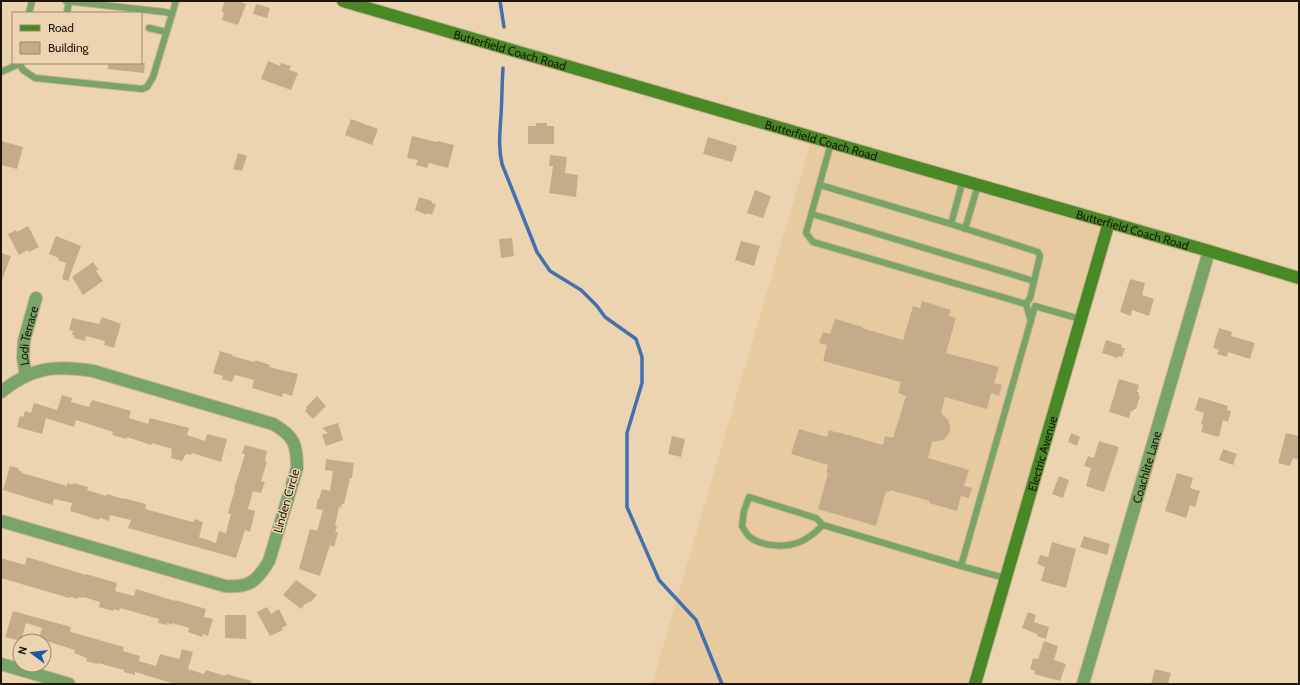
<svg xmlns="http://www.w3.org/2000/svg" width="1300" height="685" viewBox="0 0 1300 685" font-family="Cabin,sans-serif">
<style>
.built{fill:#e7caa0}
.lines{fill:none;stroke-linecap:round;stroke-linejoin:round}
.stream{stroke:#4370ae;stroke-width:3.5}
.building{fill:#c4ac8a}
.lane-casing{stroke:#c8b292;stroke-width:8}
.street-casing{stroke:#c8b292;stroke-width:14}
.secondary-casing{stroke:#c8b292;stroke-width:14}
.lane{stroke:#79a468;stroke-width:6}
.street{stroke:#79a468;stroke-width:12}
.secondary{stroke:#488926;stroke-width:12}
.labels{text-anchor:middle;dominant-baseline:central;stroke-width:3;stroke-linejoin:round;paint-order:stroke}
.street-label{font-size:12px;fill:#1f1609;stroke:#edd4b0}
</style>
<rect width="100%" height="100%" fill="#edd4b0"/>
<!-- built -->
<path class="built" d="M 812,138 L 1109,222 L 975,684 L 652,684 Z"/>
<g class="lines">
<!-- stream -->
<g class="stream">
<path d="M 500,1 L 504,27"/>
<path d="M 503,68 C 502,83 502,99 501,115 C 500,132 498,147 502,164 L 537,252 L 550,271 L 581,290 L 597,306 L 605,317 L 636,339 L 642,357 L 642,383 L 627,433 L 627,507 L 659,580 L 696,620 L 722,684"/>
</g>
</g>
<!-- building -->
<g class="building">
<path d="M 225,1 L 237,1 L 246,4 L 238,25 L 222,20 L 224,13 L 222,12 L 222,9 Z"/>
<path d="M 256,4 L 270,8 L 267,18 L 253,14 Z"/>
<path d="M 268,61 L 280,66 L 281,63 L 291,66 L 289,70 L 298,73 L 291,90 L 261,79 Z"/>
<path d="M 108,63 L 145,63 L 144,73 L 108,69 Z"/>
<path d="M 351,119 L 378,129 L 372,145 L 345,135 Z"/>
<path d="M 536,123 L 547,123 L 547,126 L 554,126 L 554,144 L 528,144 L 528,126 L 536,126 Z"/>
<path d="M 412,136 L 437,142 L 438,141 L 454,145 L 448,168 L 429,163 L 427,168 L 416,165 L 418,160 L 407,158 Z"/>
<path d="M 708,137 L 737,146 L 732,162 L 703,154 Z"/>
<path d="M 1,141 L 23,147 L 17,169 L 1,165 Z"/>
<path d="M 238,153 L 247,156 L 242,171 L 233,169 Z"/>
<path d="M 550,155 L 567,157 L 565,173 L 578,175 L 576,197 L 549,193 L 553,166 L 549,166 Z"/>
<path d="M 755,190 L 771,196 L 763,218 L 747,213 Z"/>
<path d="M 419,197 L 432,201 L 432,203 L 436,204 L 432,215 L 427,213 L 427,215 L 415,210 Z"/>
<path d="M 28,226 L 39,247 L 29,252 L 28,250 L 19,255 L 8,234 L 16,230 L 17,232 Z"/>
<path d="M 56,236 L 81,246 L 68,281 L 62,279 L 66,263 L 58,260 L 59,258 L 49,254 Z"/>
<path d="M 512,238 L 514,256 L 501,258 L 499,239 Z"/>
<path d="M 741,241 L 760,246 L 754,266 L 735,260 Z"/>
<path d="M 1,253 L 11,256 L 2,280 L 1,280 Z"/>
<path d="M 93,262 L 98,269 L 96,271 L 103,281 L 83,295 L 72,277 Z"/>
<path d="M 1130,279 L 1145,283 L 1142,295 L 1154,299 L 1149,316 L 1132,310 L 1131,316 L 1120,312 Z"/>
<path d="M 922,301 L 951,310 L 949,316 L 956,318 L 946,353 L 999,367 L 994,383 L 1002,385 L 999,396 L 991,393 L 987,409 L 945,397 L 941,413 L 948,420 L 950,426 L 950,431 L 948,435 L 943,440 L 932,442 L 928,458 L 969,470 L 964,486 L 972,488 L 969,498 L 961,496 L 957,511 L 929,503 L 930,501 L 890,490 L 889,492 L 886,491 L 876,526 L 818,509 L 828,473 L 826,473 L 828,465 L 791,454 L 799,429 L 827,437 L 829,430 L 838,433 L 838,432 L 883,445 L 885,436 L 893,438 L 906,396 L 898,393 L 901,382 L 823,361 L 827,345 L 819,343 L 823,332 L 830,334 L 835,319 L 863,327 L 862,328 L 903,340 L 913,306 L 920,308 Z"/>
<path d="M 102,317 L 121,324 L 114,348 L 104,345 L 105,341 L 86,336 L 85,341 L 74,338 L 74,335 L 72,335 L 73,331 L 69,330 L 72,318 L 99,324 Z"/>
<path d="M 1219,328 L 1232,332 L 1231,336 L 1255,343 L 1250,359 L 1228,352 L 1227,357 L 1217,354 L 1219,350 L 1213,348 Z"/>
<path d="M 1106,340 L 1122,345 L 1121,348 L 1125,348 L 1122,357 L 1118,356 L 1118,358 L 1102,353 Z"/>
<path d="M 220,351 L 233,355 L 232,356 L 255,362 L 255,360 L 270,365 L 269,367 L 298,374 L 292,396 L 283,393 L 282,397 L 252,388 L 254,380 L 235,375 L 232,382 L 222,379 L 223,376 L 213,373 Z"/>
<path d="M 1119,379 L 1139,385 L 1137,392 L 1139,392 L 1138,395 L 1140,396 L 1136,409 L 1134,409 L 1133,411 L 1131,411 L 1129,418 L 1109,412 Z"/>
<path d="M 62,395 L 72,398 L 71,402 L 89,407 L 92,400 L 131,411 L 129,418 L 148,424 L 150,418 L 189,428 L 187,435 L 205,441 L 207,434 L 227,439 L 221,462 L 192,453 L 191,455 L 186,454 L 182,461 L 171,458 L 172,452 L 171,452 L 172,449 L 152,443 L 151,445 L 127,437 L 127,439 L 112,435 L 113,432 L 76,420 L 74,427 L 46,418 L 42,434 L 17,427 L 20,416 L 23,417 L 25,411 L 31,413 L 34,403 L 57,410 Z"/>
<path d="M 317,396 L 326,406 L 313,419 L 305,411 L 307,409 L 306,407 Z"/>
<path d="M 1199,397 L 1228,406 L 1227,410 L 1231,411 L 1228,422 L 1223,420 L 1219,437 L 1201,432 L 1203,425 L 1201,424 L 1204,413 L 1195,410 Z"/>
<path d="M 338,423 L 343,440 L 326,446 L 322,435 L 328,433 L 322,428 Z"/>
<path d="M 1071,433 L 1080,437 L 1077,446 L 1068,442 Z"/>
<path d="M 1286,433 L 1299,436 L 1299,460 L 1293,458 L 1290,466 L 1278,463 Z"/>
<path d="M 672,436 L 685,439 L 681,457 L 668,454 Z"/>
<path d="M 1099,441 L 1119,447 L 1104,492 L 1086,486 L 1091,468 L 1084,466 L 1088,456 L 1094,458 Z"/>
<path d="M 245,445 L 267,451 L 265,461 L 267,462 L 261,481 L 265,482 L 261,493 L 253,491 L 248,509 L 255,511 L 250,532 L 245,530 L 236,558 L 128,528 L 131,520 L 110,515 L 109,521 L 100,518 L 99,520 L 70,511 L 72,503 L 54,499 L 52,505 L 3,490 L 10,466 L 19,468 L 18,470 L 22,472 L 22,473 L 67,486 L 67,483 L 73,485 L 73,483 L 88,487 L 87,490 L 106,496 L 107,494 L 123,499 L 123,498 L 146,504 L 145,509 L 189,521 L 194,522 L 194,519 L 203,522 L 199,537 L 216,543 L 219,531 L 226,533 L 231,514 L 228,513 L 235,489 L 234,489 L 245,454 L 242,454 Z"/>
<path d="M 1223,449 L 1237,454 L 1233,465 L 1219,460 Z"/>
<path d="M 326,459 L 354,463 L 352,478 L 350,478 L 344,504 L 342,504 L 341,508 L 339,507 L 335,526 L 337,526 L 335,532 L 338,532 L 334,547 L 330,545 L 320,576 L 299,569 L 310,529 L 317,531 L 323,510 L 316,509 L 318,498 L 319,499 L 322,489 L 330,491 L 333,471 L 325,470 Z"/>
<path d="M 1177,473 L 1193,478 L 1190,488 L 1200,491 L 1195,507 L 1190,505 L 1186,518 L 1165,511 Z"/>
<path d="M 1059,476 L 1069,480 L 1063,498 L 1052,494 Z"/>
<path d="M 1084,536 L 1110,544 L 1107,555 L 1080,547 Z"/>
<path d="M 1052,542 L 1076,549 L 1066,588 L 1041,581 L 1045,567 L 1037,564 L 1040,555 L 1048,557 Z"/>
<path d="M 27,557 L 86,575 L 86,574 L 117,583 L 115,591 L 134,596 L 136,589 L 175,601 L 175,600 L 206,609 L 204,617 L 213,619 L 208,636 L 203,634 L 202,637 L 188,632 L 189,628 L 172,623 L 172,625 L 167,623 L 167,625 L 158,623 L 159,619 L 120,608 L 119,611 L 114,609 L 113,611 L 99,607 L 100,602 L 83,597 L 83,598 L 78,597 L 78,599 L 70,597 L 69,598 L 1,578 L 1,558 L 25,565 Z"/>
<path d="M 296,580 L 317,595 L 311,602 L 310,601 L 307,604 L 306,603 L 301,609 L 283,595 Z"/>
<path d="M 267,607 L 271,614 L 279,609 L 287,625 L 282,628 L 283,630 L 270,636 L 257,612 Z"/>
<path d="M 13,611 L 71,627 L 70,631 L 71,632 L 124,647 L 123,651 L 140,656 L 139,661 L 156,666 L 160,654 L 179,659 L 182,649 L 193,652 L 188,669 L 204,674 L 206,670 L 225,676 L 226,674 L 252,681 L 251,684 L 175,684 L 135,672 L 135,675 L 124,672 L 124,670 L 98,663 L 97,664 L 86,661 L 87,658 L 74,653 L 75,650 L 46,641 L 38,641 L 42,628 L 26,623 L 21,641 L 5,637 Z"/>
<path d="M 1028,612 L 1036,615 L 1034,622 L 1049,627 L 1046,639 L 1037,636 L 1037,634 L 1022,628 Z"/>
<path d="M 225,615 L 246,615 L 246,639 L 225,638 Z"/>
<path d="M 1044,641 L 1058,646 L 1054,660 L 1066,664 L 1060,681 L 1034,674 L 1035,671 L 1030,669 L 1033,658 L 1038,659 Z"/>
<path d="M 1155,669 L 1171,673 L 1168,684 L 1151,684 Z"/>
</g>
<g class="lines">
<defs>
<g id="lane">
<path d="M 66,1 L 165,12 L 172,14"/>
<path d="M 29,13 L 32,1"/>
<path d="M 67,13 L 69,1"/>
<path d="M 149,28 L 166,32"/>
<path d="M 19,63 L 23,70 L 35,78 L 142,89 L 147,87 L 153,77 L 176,1"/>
<path d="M 1,72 L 19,64"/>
<path d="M 831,143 L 806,233 L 813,242 L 1026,304"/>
<path d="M 820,185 L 951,224 L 963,180"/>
<path d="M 812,214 L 1034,281"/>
<path d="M 951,224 L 1038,252 L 1040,256 L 1030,298 L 1026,304"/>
<path d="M 965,229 L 978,185"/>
<path d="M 1026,304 L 1031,321"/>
<path d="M 823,525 C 816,532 807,540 797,543 C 783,548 757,546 747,534 C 745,531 743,528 742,526 L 744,511 L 749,497 L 816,518 L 823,525 L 961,566 L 1005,578"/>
<path d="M 961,566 L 1035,306 L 1080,319"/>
</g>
<g id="street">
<path id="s1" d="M 26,375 L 23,358 L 24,341 L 36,298"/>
<path d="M 1,392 C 32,367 55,365 93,371 L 273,424 C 294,436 297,444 297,468 L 269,561 C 257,581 250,588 225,586 L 1,521"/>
<path d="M 1,664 L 69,684"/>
<path id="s2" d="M 1083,684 L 1209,251"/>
</g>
<g id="secondary">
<path id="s3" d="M 343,1 L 846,147 L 1209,251 L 1299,278"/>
<path id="s4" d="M 975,684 L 1109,222"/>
</g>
</defs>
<!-- lane casing -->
<use href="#lane" class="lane-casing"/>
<!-- street casing -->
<use href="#street" class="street-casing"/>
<!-- secondary casing -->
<use href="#secondary" class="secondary-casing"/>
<!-- lane -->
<use href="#lane" class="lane"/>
<!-- street -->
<use href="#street" class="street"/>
<!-- secondary -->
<use href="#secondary" class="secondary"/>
</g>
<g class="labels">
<!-- street labels -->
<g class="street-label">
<text stroke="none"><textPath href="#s3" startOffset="174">Butterfield Coach Road</textPath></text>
<text stroke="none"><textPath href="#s3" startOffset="498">Butterfield Coach Road</textPath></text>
<text stroke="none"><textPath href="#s3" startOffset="822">Butterfield Coach Road</textPath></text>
<text stroke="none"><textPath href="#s1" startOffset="40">Lodi Terrace</textPath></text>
<text stroke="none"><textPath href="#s4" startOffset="240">Electric Avenue</textPath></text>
<text stroke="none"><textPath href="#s2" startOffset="226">Coachlite Lane</textPath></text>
<text transform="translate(286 501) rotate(-74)">Linden Circle</text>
</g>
</g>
<!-- border -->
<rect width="1300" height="685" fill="none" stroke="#1f1609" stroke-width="4"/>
<!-- legend -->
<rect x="12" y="12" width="130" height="52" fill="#edd4b0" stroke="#9b886d"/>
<rect x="20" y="25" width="20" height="6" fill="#488926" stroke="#9b886d"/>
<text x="48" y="32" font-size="12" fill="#1f1609">Road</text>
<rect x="20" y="42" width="20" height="12" fill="#c4ac8a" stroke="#9b886d"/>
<text x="48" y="52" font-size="12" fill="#1f1609">Building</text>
<!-- north arrow -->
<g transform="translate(32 653) rotate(285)"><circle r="19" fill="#edd4b0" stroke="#9b886d"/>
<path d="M0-3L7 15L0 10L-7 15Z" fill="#1757a7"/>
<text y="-6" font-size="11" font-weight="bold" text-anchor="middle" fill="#1f1609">N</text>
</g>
</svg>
